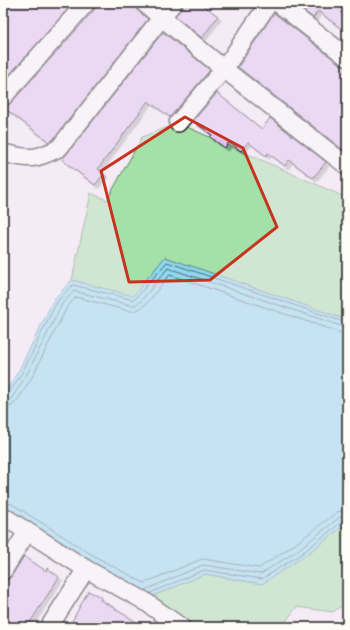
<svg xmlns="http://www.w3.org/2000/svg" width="350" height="630" viewBox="0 0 350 630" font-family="'Patrick Hand',sans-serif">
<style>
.green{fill:#a4e1a8;stroke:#607e62}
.water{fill:#8ed9ef;stroke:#608d9b}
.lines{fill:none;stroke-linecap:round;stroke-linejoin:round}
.shore{stroke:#4a6870;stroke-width:1}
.building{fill:#e0c3f1;stroke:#1c1c1c;filter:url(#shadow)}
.minor-casing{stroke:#1c1c1c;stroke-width:20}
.minor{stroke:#fdfcf7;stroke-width:17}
.marked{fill:none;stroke:#c8321e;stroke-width:3;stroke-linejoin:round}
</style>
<defs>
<filter id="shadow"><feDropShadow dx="3.5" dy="3.5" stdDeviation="0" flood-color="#0004"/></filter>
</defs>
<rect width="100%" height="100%" fill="#f4ebf5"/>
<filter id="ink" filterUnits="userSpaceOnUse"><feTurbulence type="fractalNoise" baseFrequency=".025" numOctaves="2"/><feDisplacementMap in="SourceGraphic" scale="8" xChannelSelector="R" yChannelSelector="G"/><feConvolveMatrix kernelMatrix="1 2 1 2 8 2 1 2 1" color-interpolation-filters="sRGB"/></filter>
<g filter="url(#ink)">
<!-- green -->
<g class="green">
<path d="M 178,123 L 347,198 L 347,320 L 165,257 L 133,297 L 72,280 L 91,193 L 107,200 L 142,137 Z"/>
<path d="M 347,523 L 347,602 L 333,612 L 297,607 L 281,627 L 181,627 L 144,600 L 205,574 L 262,584 L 315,548 Z"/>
</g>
<!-- water -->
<path class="water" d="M 165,257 L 347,320 L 347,523 L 303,557 L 262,584 L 205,574 L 143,600 L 3,516 L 3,396 L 19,370 L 54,299 L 72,280 L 133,296 Z"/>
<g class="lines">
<!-- shore -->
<g class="shore">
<path d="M 3,397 C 16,396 48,315 58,301 C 62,295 68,290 73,285 L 134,300 L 167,262 L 347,323"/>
<path d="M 3,402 L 9,401 L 12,398 L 27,374 L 62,304 L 74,291 L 130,305 L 135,305 L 140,302 L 168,268 L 347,328"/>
<path d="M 3,408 L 11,406 L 17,401 L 32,377 L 67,307 L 76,297 L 129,311 C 147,313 158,285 170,275 L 341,333 L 347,334"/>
<path d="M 3,502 L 12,504 L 94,556 L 144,583 L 202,559 L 259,568 L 294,545 L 337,512 L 347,509"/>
<path d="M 145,590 L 203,565 L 261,574 L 298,550 L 340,517 L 347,515"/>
<path d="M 150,593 L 204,570 L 262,579 L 301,554 L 343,521 L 347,520"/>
</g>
</g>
<!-- building -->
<g class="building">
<path d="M 3,3 L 73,3 L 3,82 Z"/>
<path d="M 96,3 L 134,3 L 137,10 L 148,19 L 53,140 L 49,142 L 3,107 L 10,104 L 94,10 Z"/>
<path d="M 183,3 L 200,3 L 218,16 L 202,38 L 175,16 L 181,9 Z"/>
<path d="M 294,3 L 347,3 L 347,33 L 318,11 L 313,18 Z"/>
<path d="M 274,13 L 341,65 L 347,67 L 347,153 L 238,67 Z"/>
<path d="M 163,32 L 210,70 L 170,117 L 148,101 L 98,169 L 104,174 L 95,185 L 62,160 Z"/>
<path d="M 217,93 L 262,129 L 270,118 L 326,162 L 313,178 L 289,160 L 285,166 L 268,153 L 266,156 L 248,142 L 241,151 L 229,142 L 225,148 L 210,137 L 212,135 L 193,121 Z"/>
<path d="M 24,556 L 46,571 L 47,568 L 59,577 L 27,627 L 3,627 L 3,581 L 7,580 L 11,577 Z"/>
<path d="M 88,591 L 101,597 L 100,600 L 115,608 L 115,609 L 145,627 L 69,627 Z"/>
</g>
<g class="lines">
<defs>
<g id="minor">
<path d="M 144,3 L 224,69 L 347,166"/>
<path d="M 278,3 L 347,57"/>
<path d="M 3,97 L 86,3"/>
<path d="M 178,123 L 224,69 L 269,3"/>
<path d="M 3,153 C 30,159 33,161 59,148 L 173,3"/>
<path d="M 3,516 L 86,569 L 143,600 L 181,627"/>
<path d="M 3,571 L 27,532"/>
<path d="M 49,627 L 86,569"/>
</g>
</defs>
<!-- minor casing -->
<use href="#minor" class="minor-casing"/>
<!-- minor -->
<use href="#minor" class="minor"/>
</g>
</g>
<!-- marked area -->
<path d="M0 0H350V630H0ZM 185,117 L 243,148 L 277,227 L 210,280 L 129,282 L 101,171 Z" fill="#f4ebf5" fill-opacity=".55" fill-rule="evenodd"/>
<path class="marked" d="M 185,117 L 243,148 L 277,227 L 210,280 L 129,282 L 101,171 Z"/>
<!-- margin -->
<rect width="350" height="630" fill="none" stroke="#fdfcf7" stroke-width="16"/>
<rect x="8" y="8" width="334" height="614" fill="none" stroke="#1c1c1c" stroke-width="1.5" filter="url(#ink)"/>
</svg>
